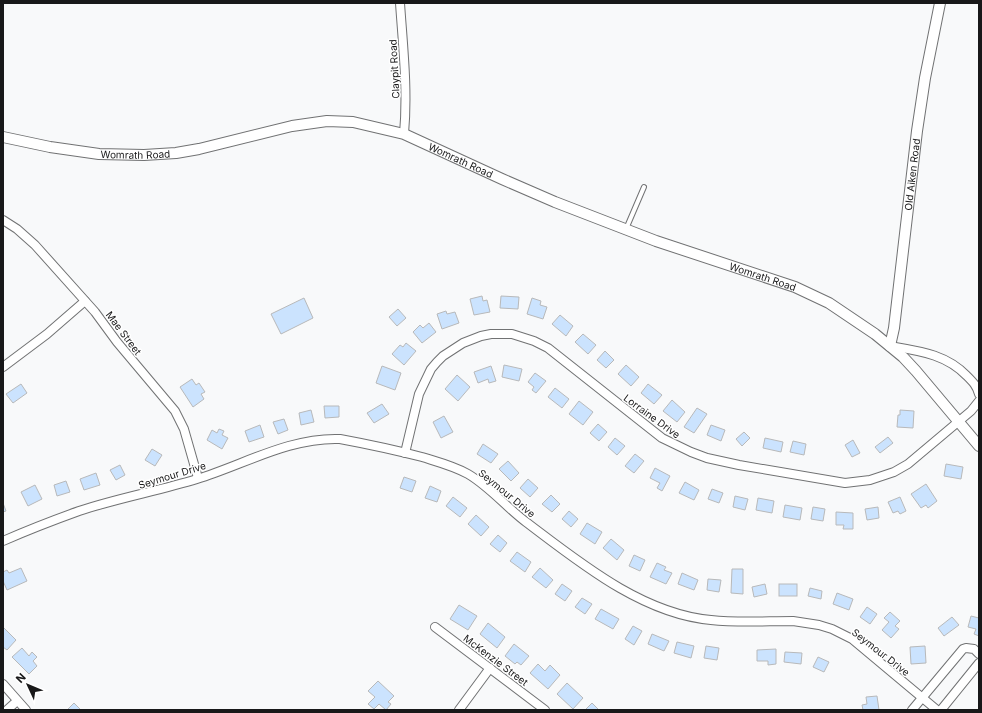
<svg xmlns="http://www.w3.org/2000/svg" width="982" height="713" viewBox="0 0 982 713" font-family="Inter,sans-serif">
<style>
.building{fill:#cbe3fe;stroke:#b8b9ba}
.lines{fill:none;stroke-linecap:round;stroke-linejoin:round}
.service-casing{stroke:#717273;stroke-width:6}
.minor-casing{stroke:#717273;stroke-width:10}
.tertiary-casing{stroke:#717273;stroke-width:12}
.service{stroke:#fff;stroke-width:4}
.minor{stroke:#fff;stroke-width:8}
.tertiary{stroke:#fff;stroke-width:10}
.labels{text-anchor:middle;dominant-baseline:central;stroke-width:3;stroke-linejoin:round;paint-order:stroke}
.street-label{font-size:10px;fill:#181819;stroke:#fff}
</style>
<rect width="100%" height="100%" fill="#f8f9fa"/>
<!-- building -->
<g class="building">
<path d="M 482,296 L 483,301 L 487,300 L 490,312 L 474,315 L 470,299 Z"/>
<path d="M 501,296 L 519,297 L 518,309 L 500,308 Z"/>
<path d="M 304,298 L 313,318 L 281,334 L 271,314 Z"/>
<path d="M 532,298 L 541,301 L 540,305 L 547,307 L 543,319 L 527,314 Z"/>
<path d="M 398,309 L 406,318 L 397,326 L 389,317 Z"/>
<path d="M 446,311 L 447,314 L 455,312 L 459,323 L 442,329 L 437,314 Z"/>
<path d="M 560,315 L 573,326 L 566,336 L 552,324 Z"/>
<path d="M 429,323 L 436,332 L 422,343 L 413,332 L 420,325 L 423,328 Z"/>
<path d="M 583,334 L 596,345 L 588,354 L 575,342 Z"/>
<path d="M 406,343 L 416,351 L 404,365 L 392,354 L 400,345 L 403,347 Z"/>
<path d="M 605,351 L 614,360 L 606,368 L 597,360 Z"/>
<path d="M 504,365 L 522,369 L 519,381 L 502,377 Z"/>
<path d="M 626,365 L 639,377 L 631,386 L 618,374 Z"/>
<path d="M 382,366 L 401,373 L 395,390 L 376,383 Z"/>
<path d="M 491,366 L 496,381 L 489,383 L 488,379 L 478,383 L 474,372 Z"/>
<path d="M 535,373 L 546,381 L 536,393 L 532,390 L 534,387 L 528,382 Z"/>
<path d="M 457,375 L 470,387 L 458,401 L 445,389 Z"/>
<path d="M 192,379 L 196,385 L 199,383 L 205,392 L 201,394 L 204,399 L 193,407 L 180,387 Z"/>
<path d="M 21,384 L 27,393 L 13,403 L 6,394 Z"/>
<path d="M 648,384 L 662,395 L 654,404 L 641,393 Z"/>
<path d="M 555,388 L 569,399 L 562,408 L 548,397 Z"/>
<path d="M 672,400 L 685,412 L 677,422 L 663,411 Z"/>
<path d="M 579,401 L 593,412 L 583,425 L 569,414 Z"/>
<path d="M 382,404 L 389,414 L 374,423 L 367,413 Z"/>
<path d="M 324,406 L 339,406 L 339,417 L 325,418 Z"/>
<path d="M 697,408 L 707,414 L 694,433 L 684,427 Z"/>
<path d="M 311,410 L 314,422 L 301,425 L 299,413 Z"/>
<path d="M 900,410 L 914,411 L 913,428 L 897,427 L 898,415 L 900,415 Z"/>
<path d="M 444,416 L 453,432 L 441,438 L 433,422 Z"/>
<path d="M 284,419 L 288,430 L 278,434 L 273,422 Z"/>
<path d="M 598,424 L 607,432 L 599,441 L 590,433 Z"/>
<path d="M 260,425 L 264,437 L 249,442 L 245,431 Z"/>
<path d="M 711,425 L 725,430 L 721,441 L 707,435 Z"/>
<path d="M 219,429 L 224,431 L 222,435 L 228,438 L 222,449 L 207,440 L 212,430 L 217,433 Z"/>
<path d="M 744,432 L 750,438 L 742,446 L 736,439 Z"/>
<path d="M 888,437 L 893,443 L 880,453 L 875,447 Z"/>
<path d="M 615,438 L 625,446 L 617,455 L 608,447 Z"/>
<path d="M 765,438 L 783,442 L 781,452 L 763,448 Z"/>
<path d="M 853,440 L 860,453 L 852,457 L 845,445 Z"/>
<path d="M 793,441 L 806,444 L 804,455 L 790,452 Z"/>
<path d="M 483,444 L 498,454 L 491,463 L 477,454 Z"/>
<path d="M 152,449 L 162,455 L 155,466 L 145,460 Z"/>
<path d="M 635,454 L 644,461 L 634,473 L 625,466 Z"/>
<path d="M 508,461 L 519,473 L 511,481 L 499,469 Z"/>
<path d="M 946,464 L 963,467 L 961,479 L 944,476 Z"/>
<path d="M 120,465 L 125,475 L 116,480 L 110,470 Z"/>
<path d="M 655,468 L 670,476 L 662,491 L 657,488 L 660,483 L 650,478 Z"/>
<path d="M 96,473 L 100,485 L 84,490 L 80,479 Z"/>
<path d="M 404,477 L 416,481 L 412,492 L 400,488 Z"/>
<path d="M 528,479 L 538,488 L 530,497 L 520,488 Z"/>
<path d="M 66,481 L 70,492 L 57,496 L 54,485 Z"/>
<path d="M 685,482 L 699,490 L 694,500 L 679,493 Z"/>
<path d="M 926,484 L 937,501 L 928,508 L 926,505 L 921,508 L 911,494 Z"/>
<path d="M 35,485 L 42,499 L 28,506 L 21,492 Z"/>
<path d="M 430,486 L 441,491 L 437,502 L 425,498 Z"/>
<path d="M 712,489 L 723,493 L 719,503 L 708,499 Z"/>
<path d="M 551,495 L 560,504 L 552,512 L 542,504 Z"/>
<path d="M 735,496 L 748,499 L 745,510 L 733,507 Z"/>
<path d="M 453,497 L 467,508 L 460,517 L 446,506 Z"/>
<path d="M 900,497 L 906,511 L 900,514 L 898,511 L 893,513 L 888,502 Z"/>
<path d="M 758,498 L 774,501 L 772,513 L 756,510 Z"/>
<path d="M 3,503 L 6,511 L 3,512 Z"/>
<path d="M 785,505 L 802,508 L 800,520 L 783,517 Z"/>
<path d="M 813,507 L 825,509 L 823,521 L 811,519 Z"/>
<path d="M 878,507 L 879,518 L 867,520 L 865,509 Z"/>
<path d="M 569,511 L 578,519 L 571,527 L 562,519 Z"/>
<path d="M 836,512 L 853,513 L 853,529 L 843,529 L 844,525 L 836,525 Z"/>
<path d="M 476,515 L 489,527 L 481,536 L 468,524 Z"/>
<path d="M 587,523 L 602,532 L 595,544 L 580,534 Z"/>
<path d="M 498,535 L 507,543 L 500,552 L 490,544 Z"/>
<path d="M 611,539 L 624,550 L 617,560 L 603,548 Z"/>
<path d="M 517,552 L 531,562 L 525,572 L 510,561 Z"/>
<path d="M 634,555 L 645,560 L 640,571 L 629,566 Z"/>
<path d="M 657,563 L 666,567 L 664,570 L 672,573 L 666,584 L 650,577 Z"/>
<path d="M 21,568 L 27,581 L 7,590 L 3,581 L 3,572 L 7,570 L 9,573 Z"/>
<path d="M 540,568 L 553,580 L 546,588 L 532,577 Z"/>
<path d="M 732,569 L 743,569 L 743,594 L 731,593 Z"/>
<path d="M 682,573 L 698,580 L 694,590 L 678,584 Z"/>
<path d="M 708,579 L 721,580 L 719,592 L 707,590 Z"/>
<path d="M 562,584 L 572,591 L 565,601 L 555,594 Z"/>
<path d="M 765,584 L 767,594 L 754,597 L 752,587 Z"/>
<rect x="779" y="584" width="18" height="12"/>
<path d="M 810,588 L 822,591 L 821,599 L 808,596 Z"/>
<path d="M 837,593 L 853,599 L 849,610 L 833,604 Z"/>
<path d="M 582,598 L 592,604 L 585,614 L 575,607 Z"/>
<path d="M 459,605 L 477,616 L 468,630 L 450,619 Z"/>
<path d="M 867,607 L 877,614 L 870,624 L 860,617 Z"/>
<path d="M 601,609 L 619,619 L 613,629 L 595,619 Z"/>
<path d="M 890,612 L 900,621 L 895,626 L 899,629 L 891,638 L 882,630 L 889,622 L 884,618 Z"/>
<path d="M 971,616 L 979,618 L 979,636 L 974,634 L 976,629 L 968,627 Z"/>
<path d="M 952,617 L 959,625 L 944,636 L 938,628 Z"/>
<path d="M 488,623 L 505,637 L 497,648 L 480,634 Z"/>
<path d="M 633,626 L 642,631 L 634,645 L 625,639 Z"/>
<path d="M 3,627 L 16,640 L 7,650 L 3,647 Z"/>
<path d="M 652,634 L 669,641 L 664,651 L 648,644 Z"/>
<path d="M 677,642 L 694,646 L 691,658 L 674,653 Z"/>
<path d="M 514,644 L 529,656 L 521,665 L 517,662 L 515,664 L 505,656 Z"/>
<path d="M 706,646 L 719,648 L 717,660 L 704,658 Z"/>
<path d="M 925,646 L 926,663 L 911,664 L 910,647 Z"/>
<path d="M 22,648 L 29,656 L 32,652 L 37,657 L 33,661 L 37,666 L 29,674 L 12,657 Z"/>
<path d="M 776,649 L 776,664 L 768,665 L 768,661 L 757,661 L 757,650 Z"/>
<path d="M 785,652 L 802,653 L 801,664 L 784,662 Z"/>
<path d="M 818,657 L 829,662 L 824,672 L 813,667 Z"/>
<path d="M 538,664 L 545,671 L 550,665 L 560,675 L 548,689 L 530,673 Z"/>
<path d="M 378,681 L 394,696 L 388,702 L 391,704 L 386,710 L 379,704 L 374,709 L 368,704 L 375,697 L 368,691 Z"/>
<path d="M 567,683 L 583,698 L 573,709 L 557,694 Z"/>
<path d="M 877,696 L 879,710 L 863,710 L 862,705 L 867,704 L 866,697 Z"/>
<path d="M 74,703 L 81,710 L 67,710 Z"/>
<path d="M 592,703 L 599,710 L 585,710 Z"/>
</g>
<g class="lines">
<defs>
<path id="service" d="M 626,229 L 644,187"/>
<g id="minor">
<path d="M 400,3 C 403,47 408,90 404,134"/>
<path d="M 3,220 L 17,229 L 35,245 L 95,312 L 117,342 L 175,411 L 184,429 L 198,478"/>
<path d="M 890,346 C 919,351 946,354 967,376 C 973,382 977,386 979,394"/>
<path d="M 3,367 L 47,334 L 85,301"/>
<path d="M 405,453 L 419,394 L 431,369 L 437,362 L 443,356 L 463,343 L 481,336 L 491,334 L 512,334 L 534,341 L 548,348 L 662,438 L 691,452 L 707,458 L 739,465 L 845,483 L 870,480 L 894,472 L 908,464 L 971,411 L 979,401"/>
<path d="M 3,541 C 28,530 54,520 79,511 C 118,498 158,491 197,479 C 243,465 290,437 340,439 C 367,444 395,450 422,457 C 438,462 454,466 468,474 C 490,487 506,507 526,522 C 579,562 642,614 711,620 C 738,623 766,621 793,621 L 819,625 L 832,629 L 852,639 L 937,710"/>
<path d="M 435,627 L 545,710"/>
<path d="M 3,684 L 26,710"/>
<path d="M 7,710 L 17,701"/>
<path d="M 459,710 L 490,668"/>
<path d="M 912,710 L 963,649 L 966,648 L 974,649 L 979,654"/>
<path d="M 941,710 L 979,663"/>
</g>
<g id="tertiary">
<path id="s1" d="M 3,137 L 50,147 L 99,154 L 144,155 L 176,153 L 199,149 L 292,126 L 327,121 L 353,122 L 404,134 L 502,179 L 555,202 L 656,241 L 795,287 L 829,303 L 875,334 L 903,357 L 916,371 L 979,446"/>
<path id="s2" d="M 890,346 L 894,328 L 917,131 L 925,78 L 940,3"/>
</g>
</defs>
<!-- service casing -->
<use href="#service" class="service-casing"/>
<!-- minor casing -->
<use href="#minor" class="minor-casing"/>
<!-- tertiary casing -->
<use href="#tertiary" class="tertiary-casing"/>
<!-- service -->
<use href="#service" class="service"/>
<!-- minor -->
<use href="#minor" class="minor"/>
<!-- tertiary -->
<use href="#tertiary" class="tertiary"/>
</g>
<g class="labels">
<!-- street labels -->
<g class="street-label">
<text transform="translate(394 69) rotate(-93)">Claypit Road</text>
<text stroke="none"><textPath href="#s1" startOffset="134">Womrath Road</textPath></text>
<text stroke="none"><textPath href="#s1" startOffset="470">Womrath Road</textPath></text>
<text stroke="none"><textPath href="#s2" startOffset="173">Old Aiken Road</textPath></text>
<text stroke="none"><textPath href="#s1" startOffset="794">Womrath Road</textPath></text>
<text transform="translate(124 333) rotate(53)">Mae Street</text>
<text transform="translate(652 416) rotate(36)">Lorraine Drive</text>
<text transform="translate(172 475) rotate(-17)">Seymour Drive</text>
<text transform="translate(507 493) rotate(39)">Seymour Drive</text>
<text transform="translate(881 652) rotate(38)">Seymour Drive</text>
<text transform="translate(496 660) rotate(37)">McKenzie Street</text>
</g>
</g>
<!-- border -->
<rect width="982" height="713" fill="none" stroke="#181819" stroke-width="8"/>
<!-- north arrow -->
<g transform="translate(28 685) rotate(314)" stroke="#ffffff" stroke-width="3" paint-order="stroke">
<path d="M0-3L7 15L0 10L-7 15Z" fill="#181819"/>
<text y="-6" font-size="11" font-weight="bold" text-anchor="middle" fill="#181819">N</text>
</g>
</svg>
